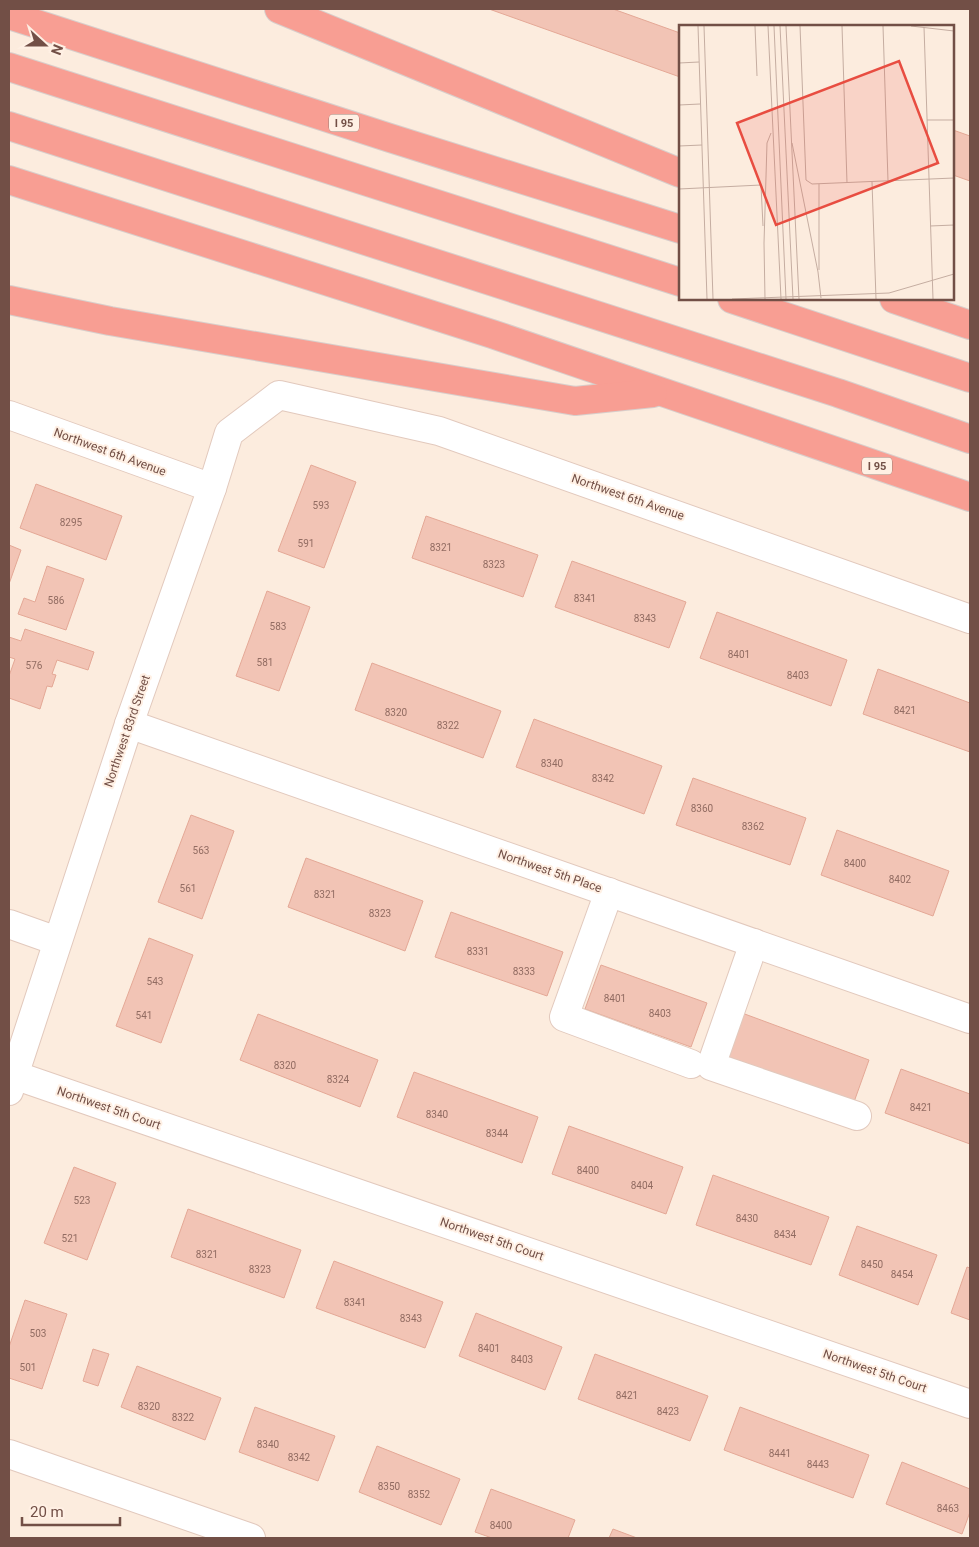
<svg xmlns="http://www.w3.org/2000/svg" width="979" height="1547" viewBox="0 0 979 1547" font-family="Roboto,sans-serif">
<style>
.building{fill:#f2c4b5;stroke:#e4a896}
.lines{fill:none;stroke-linecap:round;stroke-linejoin:round}
.minor-casing{stroke:#e2c9bd;stroke-width:30}
.highway-casing{stroke:#d8cecb;stroke-width:30}
.minor{stroke:#fff;stroke-width:28}
.highway{stroke:#f89e93;stroke-width:28}
.labels{text-anchor:middle;dominant-baseline:central;stroke-width:4;stroke-linejoin:round;paint-order:stroke}
.number-label{font-size:10px;fill:#926c62}
.shield{fill:#fff0e4;stroke:#9c7f75;stroke-width:1}
.shield-label{font-size:11px;font-weight:bold;fill:#724f46}
.street-label{font-size:12px;fill:#724f46;stroke:#fff0e4}
.inset-road{fill:none;stroke:#c5ada1;stroke-width:1}
.view{fill:#e84d41;fill-opacity:0.15;stroke:#e84d41;stroke-width:2.5}
.inset-edge{fill:none;stroke:#724f46;stroke-width:2.5}
</style>
<rect width="100%" height="100%" fill="#fcecde"/>
<!-- building -->
<g class="building">
<path d="M 489,9 L 613,9 L 680,33 L 680,77 Z"/>
<path d="M 953,130 L 970,136 L 970,181 L 953,175 Z"/>
<path d="M 311,465 L 356,482 L 324,568 L 278,551 Z"/>
<path d="M 36,484 L 122,516 L 106,560 L 20,528 Z"/>
<path d="M 426,516 L 538,555 L 523,597 L 412,558 Z"/>
<path d="M 9,545 L 21,550 L 9,584 Z"/>
<path d="M 572,561 L 686,602 L 669,648 L 555,607 Z"/>
<path d="M 47,566 L 84,579 L 66,630 L 18,614 L 24,598 L 35,602 Z"/>
<path d="M 267,591 L 310,607 L 279,691 L 236,676 Z"/>
<path d="M 717,612 L 847,660 L 831,706 L 700,658 Z"/>
<path d="M 25,629 L 94,652 L 88,670 L 57,660 L 52,674 L 56,675 L 52,687 L 47,686 L 40,709 L 9,698 L 9,676 L 15,659 L 9,657 L 9,637 L 21,641 Z"/>
<path d="M 372,663 L 501,711 L 483,758 L 355,710 Z"/>
<path d="M 878,669 L 970,703 L 970,752 L 863,714 Z"/>
<path d="M 534,719 L 662,766 L 644,814 L 516,767 Z"/>
<path d="M 693,778 L 806,818 L 790,865 L 676,825 Z"/>
<path d="M 191,815 L 234,831 L 202,919 L 158,902 Z"/>
<path d="M 837,830 L 949,871 L 933,916 L 821,875 Z"/>
<path d="M 306,858 L 423,901 L 405,951 L 288,907 Z"/>
<path d="M 451,912 L 563,952 L 547,996 L 435,957 Z"/>
<path d="M 149,938 L 193,955 L 161,1043 L 116,1026 Z"/>
<path d="M 601,965 L 707,1003 L 691,1047 L 585,1009 Z"/>
<path d="M 742,1013 L 869,1060 L 854,1102 L 726,1056 Z"/>
<path d="M 258,1014 L 378,1060 L 360,1107 L 240,1060 Z"/>
<path d="M 901,1069 L 970,1094 L 970,1144 L 885,1113 Z"/>
<path d="M 414,1072 L 538,1117 L 522,1163 L 397,1117 Z"/>
<path d="M 569,1126 L 683,1167 L 666,1214 L 552,1174 Z"/>
<path d="M 74,1167 L 116,1183 L 87,1260 L 44,1243 Z"/>
<path d="M 713,1175 L 829,1217 L 811,1265 L 696,1225 Z"/>
<path d="M 188,1209 L 301,1250 L 284,1298 L 171,1257 Z"/>
<path d="M 857,1226 L 937,1255 L 918,1305 L 839,1275 Z"/>
<path d="M 334,1261 L 443,1302 L 425,1348 L 316,1308 Z"/>
<path d="M 967,1267 L 970,1268 L 970,1320 L 951,1313 Z"/>
<path d="M 25,1300 L 67,1314 L 42,1389 L 9,1378 L 9,1347 Z"/>
<path d="M 476,1313 L 562,1347 L 545,1390 L 459,1356 Z"/>
<path d="M 93,1349 L 109,1354 L 98,1386 L 83,1381 Z"/>
<path d="M 595,1354 L 708,1396 L 690,1441 L 578,1399 Z"/>
<path d="M 137,1366 L 221,1398 L 205,1440 L 121,1407 Z"/>
<path d="M 255,1407 L 335,1436 L 318,1481 L 239,1452 Z"/>
<path d="M 740,1407 L 869,1455 L 853,1498 L 724,1450 Z"/>
<path d="M 377,1446 L 460,1479 L 441,1525 L 359,1492 Z"/>
<path d="M 902,1462 L 970,1489 L 970,1512 L 962,1534 L 886,1504 Z"/>
<path d="M 491,1489 L 575,1520 L 568,1538 L 492,1538 L 475,1532 Z"/>
<path d="M 613,1529 L 637,1538 L 609,1538 Z"/>
</g>
<g class="lines">
<defs>
<g id="minor">
<path d="M 9,415 L 212,488"/>
<path d="M 129,724 L 970,1019"/>
<path d="M 609,892 L 564,1017 L 691,1064"/>
<path d="M 9,924 L 57,941"/>
<path d="M 754,943 L 711,1066 L 857,1116"/>
<path d="M 14,1075 L 970,1404"/>
<path d="M 9,1091 L 129,724 L 212,488 L 229,433 L 279,395 L 439,431 L 970,619"/>
<path d="M 9,1454 L 251,1538"/>
</g>
<g id="highway">
<path d="M 279,9 L 680,173"/>
<path d="M 9,15 L 390,138 L 680,229"/>
<path d="M 9,67 L 680,282"/>
<path d="M 9,126 L 838,393 L 970,439"/>
<path d="M 9,180 L 492,334 L 970,497"/>
<path d="M 732,299 L 970,378"/>
<path d="M 894,299 L 970,325"/>
<path d="M 9,300 L 110,321 L 575,401 L 653,393"/>
</g>
</defs>
<!-- minor casing -->
<use href="#minor" class="minor-casing"/>
<!-- highway casing -->
<use href="#highway" class="highway-casing"/>
<!-- minor -->
<use href="#minor" class="minor"/>
<!-- highway -->
<use href="#highway" class="highway"/>
</g>
<g class="labels">
<!-- number labels -->
<g class="number-label">
<text x="321" y="505">593</text>
<text x="71" y="522">8295</text>
<text x="306" y="543">591</text>
<text x="441" y="547">8321</text>
<text x="494" y="564">8323</text>
<text x="585" y="598">8341</text>
<text x="56" y="600">586</text>
<text x="645" y="618">8343</text>
<text x="278" y="626">583</text>
<text x="739" y="654">8401</text>
<text x="265" y="662">581</text>
<text x="34" y="665">576</text>
<text x="798" y="675">8403</text>
<text x="905" y="710">8421</text>
<text x="396" y="712">8320</text>
<text x="448" y="725">8322</text>
<text x="552" y="763">8340</text>
<text x="603" y="778">8342</text>
<text x="702" y="808">8360</text>
<text x="753" y="826">8362</text>
<text x="201" y="850">563</text>
<text x="855" y="863">8400</text>
<text x="900" y="879">8402</text>
<text x="188" y="888">561</text>
<text x="325" y="894">8321</text>
<text x="380" y="913">8323</text>
<text x="478" y="951">8331</text>
<text x="524" y="971">8333</text>
<text x="155" y="981">543</text>
<text x="615" y="998">8401</text>
<text x="660" y="1013">8403</text>
<text x="144" y="1015">541</text>
<text x="285" y="1065">8320</text>
<text x="338" y="1079">8324</text>
<text x="921" y="1107">8421</text>
<text x="437" y="1114">8340</text>
<text x="497" y="1133">8344</text>
<text x="588" y="1170">8400</text>
<text x="642" y="1185">8404</text>
<text x="82" y="1200">523</text>
<text x="747" y="1218">8430</text>
<text x="785" y="1234">8434</text>
<text x="70" y="1238">521</text>
<text x="207" y="1254">8321</text>
<text x="872" y="1264">8450</text>
<text x="260" y="1269">8323</text>
<text x="902" y="1274">8454</text>
<text x="355" y="1302">8341</text>
<text x="411" y="1318">8343</text>
<text x="38" y="1333">503</text>
<text x="489" y="1348">8401</text>
<text x="522" y="1359">8403</text>
<text x="28" y="1367">501</text>
<text x="627" y="1395">8421</text>
<text x="149" y="1406">8320</text>
<text x="668" y="1411">8423</text>
<text x="183" y="1417">8322</text>
<text x="268" y="1444">8340</text>
<text x="780" y="1453">8441</text>
<text x="299" y="1457">8342</text>
<text x="818" y="1464">8443</text>
<text x="389" y="1486">8350</text>
<text x="419" y="1494">8352</text>
<text x="948" y="1508">8463</text>
<text x="501" y="1525">8400</text>
</g>
<!-- shield labels -->
<g class="shield">
<rect x="329" y="114.5" width="30" height="17" rx="4"/>
<rect x="862" y="457.5" width="30" height="17" rx="4"/>
</g>
<g class="shield-label">
<text x="344" y="123">I 95</text>
<text x="877" y="466">I 95</text>
</g>
<!-- street labels -->
<g class="street-label">
<text transform="translate(110 452) rotate(20)">Northwest 6th Avenue</text>
<text transform="translate(628 497) rotate(19)">Northwest 6th Avenue</text>
<text transform="translate(127 731) rotate(-71)">Northwest 83rd Street</text>
<text transform="translate(550 871) rotate(19)">Northwest 5th Place</text>
<text transform="translate(109 1108) rotate(19)">Northwest 5th Court</text>
<text transform="translate(492 1239) rotate(19)">Northwest 5th Court</text>
<text transform="translate(875 1371) rotate(19)">Northwest 5th Court</text>
</g>
</g>
<!-- overview -->
<g transform="translate(679 25)">
<rect width="275" height="275" fill="#fcecde"/>
<path class="inset-road" d="M 19,1 L 28,274M 25,1 L 34,274M 76,1 L 78,51M 89,1 L 102,274M 95,1 L 107,274M 101,1 L 114,274M 107,1 L 120,274M 121,1 L 127,155 L 133,159 L 275,153M 163,1 L 168,158M 204,1 L 209,156M 232,1 L 275,6M 245,2 L 254,274M 0,38 L 20,37M 0,80 L 21,79M 248,95 L 275,95M 113,118 L 139,247M 0,121 L 23,120M 193,157 L 197,274M 0,164 L 82,160 L 84,201M 251,201 L 275,200M 85,218 L 86,274M 85,218 L 88,118 L 92,108M 140,245 L 140,159M 139,247 L 142,273M 53,274 L 210,268 L 275,249"/>
<path class="view" d="M 220,36 L 259,138 L 97,200 L 58,98 Z"/>
<rect width="275" height="275" class="inset-edge"/>
</g>
<!-- border -->
<rect width="979" height="1547" fill="none" stroke="#724f46" stroke-width="20"/>
<!-- north arrow -->
<g transform="translate(45 45) rotate(111)" stroke="#fff0e4" stroke-width="4" paint-order="stroke">
<path d="M0-4L9 19L0 12L-9 19Z" fill="#724f46"/>
<text y="-8" font-size="14" font-weight="bold" text-anchor="middle" fill="#724f46">N</text>
</g>
<!-- scale -->
<path d="M22 1517v8h98v-8" fill="none" stroke="#724f46" stroke-width="2.5"/>
<text x="30" y="1517" font-size="15" fill="#724f46" stroke="#fff0e4" stroke-width="4" paint-order="stroke">20 m</text>
</svg>
